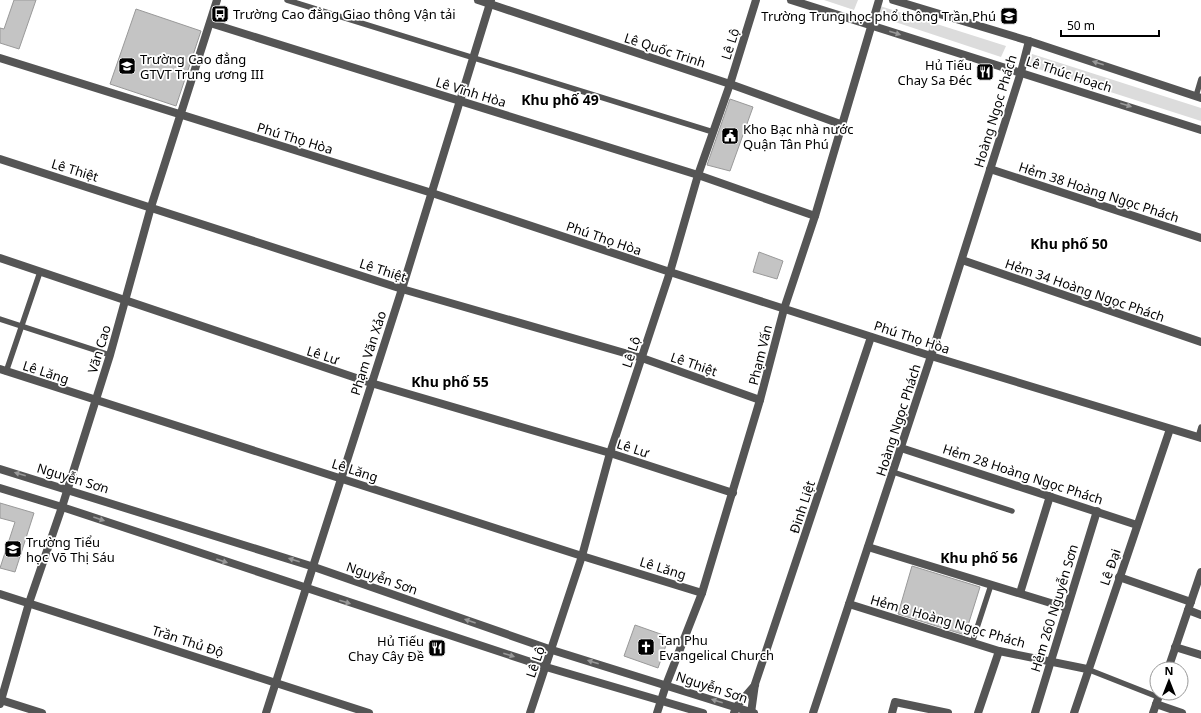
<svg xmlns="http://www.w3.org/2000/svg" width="1201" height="713" viewBox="0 0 1201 713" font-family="'Noto Sans',sans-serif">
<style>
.green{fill:#dcdcdc}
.building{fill:#c4c4c4;stroke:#999}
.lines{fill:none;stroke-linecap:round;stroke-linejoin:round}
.service{stroke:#555;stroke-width:5.5}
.minor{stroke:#555;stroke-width:8}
.tertiary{stroke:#555;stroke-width:8}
.oneway{fill:#999}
.labels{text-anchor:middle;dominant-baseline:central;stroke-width:3.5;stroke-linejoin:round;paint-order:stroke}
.poi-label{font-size:13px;fill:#000;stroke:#fff;text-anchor:start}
.street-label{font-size:13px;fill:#000;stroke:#fff}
.neighbourhood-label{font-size:14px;font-weight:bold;fill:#000;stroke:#fff}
</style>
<rect width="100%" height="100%" fill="#fff"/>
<!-- green -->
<g class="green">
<path d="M 824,0 L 858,0 L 854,10 Z"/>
<path d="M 880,6 L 1006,46 L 1001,57 L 877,16 Z"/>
<path d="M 1032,54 L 1201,108 L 1201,121 L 1029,66 Z"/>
</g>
<!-- building -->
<g class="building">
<path d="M 14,0 L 36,0 L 19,49 L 0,43 L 0,28 L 4,29 Z"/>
<path d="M 136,9 L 201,31 L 176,106 L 110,84 Z"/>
<path d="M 730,99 L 753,107 L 730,171 L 707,165 Z"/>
<path d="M 759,252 L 783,261 L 777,279 L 753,272 Z"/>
<path d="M 0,503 L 34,513 L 15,572 L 0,568 L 15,522 L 0,518 Z"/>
<path d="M 912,566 L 980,587 L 965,635 L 898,614 Z"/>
<path d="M 635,625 L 669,637 L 658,668 L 624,656 Z"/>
</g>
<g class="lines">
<!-- service -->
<g class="service">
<path d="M 287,0 L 713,132"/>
<path d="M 1196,96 L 1201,79"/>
<path d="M 0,319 L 110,355"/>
<path d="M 6,372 L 40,272"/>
<path d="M 1198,437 L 1201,427"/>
<path d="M 893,472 L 1012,511"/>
<path d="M 972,643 L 991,585"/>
<path d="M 1087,669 L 1158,697"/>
</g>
<!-- minor -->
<g class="minor">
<path d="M 478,0 L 730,84 L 843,125"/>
<path d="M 791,0 L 1201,130"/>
<path d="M 893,0 L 1029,41 L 1201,98"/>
<path d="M 210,23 L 698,175 L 815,216"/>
<path d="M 0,159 L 402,289 L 642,358 L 760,400"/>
<path d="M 990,169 L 1201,238"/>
<path d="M 0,258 L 371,383 L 610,453 L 733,493"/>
<path d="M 962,260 L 1201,342"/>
<path d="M 0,369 L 582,556 L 702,593"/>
<path d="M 901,448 L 1137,525"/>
<path d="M 868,547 L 1067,608"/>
<path d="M 1119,577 L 1191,602"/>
<path d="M 1020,593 L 1050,496"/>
<path d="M 0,594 L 369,713"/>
<path d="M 849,604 L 999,651 L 1087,669"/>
<path d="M 1188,610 L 1201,615"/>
<path d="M 1175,647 L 1201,655"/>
<path d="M 1168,669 L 1201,572"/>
<path d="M 1,700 L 42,713"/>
<path d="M 1156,704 L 1182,713"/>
<path d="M 530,713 L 582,556 L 610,453 L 670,272 L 698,175 L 730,84 L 756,0"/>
<path d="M 657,713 L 666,685 L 702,593 L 760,400 L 784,309 L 815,216 L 879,0"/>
<path d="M 734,713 L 736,707 L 755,685"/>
<path d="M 751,713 L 755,684 L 871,337"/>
<path d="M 813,713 L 931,356 L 1021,72 L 1029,41"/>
<path d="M 892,713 L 895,702 L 948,713"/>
<path d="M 978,713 L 999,651"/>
<path d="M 1035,713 L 1097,511"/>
<path d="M 1074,713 L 1170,429"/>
<path d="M 1153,713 L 1160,693"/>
</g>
<!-- tertiary -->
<g class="tertiary">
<path d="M 0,58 L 432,193 L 670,272 L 931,356 L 1201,438"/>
<path d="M 0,469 L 314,567 L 552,650 L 754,713"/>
<path d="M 0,488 L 62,507 L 546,667 L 703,713"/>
<path d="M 0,704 L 29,603 L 62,507 L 110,355 L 151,207 L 217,0"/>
<path d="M 266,713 L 402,289 L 491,0"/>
</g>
</g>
<!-- one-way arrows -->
<defs><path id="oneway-solid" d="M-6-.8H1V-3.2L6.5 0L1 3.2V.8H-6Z"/></defs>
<g class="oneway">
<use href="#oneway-solid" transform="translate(895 33) rotate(17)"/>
<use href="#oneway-solid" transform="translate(1098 63) rotate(-162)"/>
<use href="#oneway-solid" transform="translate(1126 105) rotate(18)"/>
<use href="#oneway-solid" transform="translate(20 474) rotate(-164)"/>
<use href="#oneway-solid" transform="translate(99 519) rotate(19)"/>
<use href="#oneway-solid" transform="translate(294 560) rotate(-162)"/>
<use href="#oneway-solid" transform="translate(222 561) rotate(19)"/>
<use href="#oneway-solid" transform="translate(345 602) rotate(18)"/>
<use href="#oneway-solid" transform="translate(470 621) rotate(-161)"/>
<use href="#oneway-solid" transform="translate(509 655) rotate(18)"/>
<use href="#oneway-solid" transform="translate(593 662) rotate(-163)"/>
<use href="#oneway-solid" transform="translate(717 701) rotate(-162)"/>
</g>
<!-- icons -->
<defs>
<symbol id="bus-square" viewBox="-11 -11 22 22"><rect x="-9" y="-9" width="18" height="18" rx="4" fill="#000" stroke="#fff"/><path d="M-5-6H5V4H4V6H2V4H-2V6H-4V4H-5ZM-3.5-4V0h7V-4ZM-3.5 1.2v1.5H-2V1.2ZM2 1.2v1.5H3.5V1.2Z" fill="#fff"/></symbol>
<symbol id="school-square" viewBox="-11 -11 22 22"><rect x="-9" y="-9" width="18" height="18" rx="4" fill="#000" stroke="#fff"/><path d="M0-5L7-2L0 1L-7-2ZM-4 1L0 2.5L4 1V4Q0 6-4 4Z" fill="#fff"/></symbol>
<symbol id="university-square" viewBox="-11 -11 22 22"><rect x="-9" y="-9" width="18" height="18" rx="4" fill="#000" stroke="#fff"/><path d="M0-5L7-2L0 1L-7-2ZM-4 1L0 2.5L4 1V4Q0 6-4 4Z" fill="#fff"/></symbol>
<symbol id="restaurant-square" viewBox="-11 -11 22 22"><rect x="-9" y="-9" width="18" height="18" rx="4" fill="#000" stroke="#fff"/><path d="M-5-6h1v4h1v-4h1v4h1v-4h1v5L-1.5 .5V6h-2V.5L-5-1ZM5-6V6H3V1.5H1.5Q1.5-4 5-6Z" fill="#fff"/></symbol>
<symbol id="civic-square" viewBox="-11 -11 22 22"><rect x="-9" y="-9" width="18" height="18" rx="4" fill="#000" stroke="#fff"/><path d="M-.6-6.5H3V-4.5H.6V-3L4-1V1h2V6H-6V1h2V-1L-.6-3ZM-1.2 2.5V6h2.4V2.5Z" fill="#fff"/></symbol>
<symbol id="church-square" viewBox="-11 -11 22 22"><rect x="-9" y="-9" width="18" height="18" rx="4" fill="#000" stroke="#fff"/><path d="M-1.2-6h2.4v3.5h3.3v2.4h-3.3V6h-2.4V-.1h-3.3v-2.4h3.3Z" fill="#fff"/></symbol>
</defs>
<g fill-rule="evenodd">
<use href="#bus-square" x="210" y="4" width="20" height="20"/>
<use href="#school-square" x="999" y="6" width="20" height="20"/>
<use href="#university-square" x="117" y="56" width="20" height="20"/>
<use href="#restaurant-square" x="975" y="62" width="20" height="20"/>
<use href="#civic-square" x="720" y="126" width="20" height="20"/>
<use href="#school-square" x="3" y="539" width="20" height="20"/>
<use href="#church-square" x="636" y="637" width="20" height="20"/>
<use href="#restaurant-square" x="427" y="638" width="20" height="20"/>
</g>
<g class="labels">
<!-- poi labels -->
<g class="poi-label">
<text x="233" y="14">Trường Cao đẳng Giao thông Vận tải</text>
<text x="996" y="16" text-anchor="end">Trường Trung học phổ thông Trần Phú</text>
<text x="140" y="59">Trường Cao đẳng<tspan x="140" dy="15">GTVT Trung ương III</tspan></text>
<text x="972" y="65" text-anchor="end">Hủ Tiếu<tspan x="972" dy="15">Chay Sa Đéc</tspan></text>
<text x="743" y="129">Kho Bạc nhà nước<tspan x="743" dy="15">Quận Tân Phú</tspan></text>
<text x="26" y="542">Trường Tiểu<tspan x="26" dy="15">học Võ Thị Sáu</tspan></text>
<text x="659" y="640">Tan Phu<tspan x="659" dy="15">Evangelical Church</tspan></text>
<text x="424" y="641" text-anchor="end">Hủ Tiếu<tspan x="424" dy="15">Chay Cây Đề</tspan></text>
</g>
<!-- street labels -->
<g class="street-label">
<text transform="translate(730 44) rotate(-73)">Lê Lộ</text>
<text transform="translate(665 50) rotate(18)">Lê Quốc Trinh</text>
<text transform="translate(1069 74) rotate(18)">Lê Thúc Hoạch</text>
<text transform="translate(471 92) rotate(17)">Lê Vĩnh Hòa</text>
<text transform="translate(995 111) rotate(-73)">Hoàng Ngọc Phách</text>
<text transform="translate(295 138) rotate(17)">Phú Thọ Hòa</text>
<text transform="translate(75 170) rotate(17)">Lê Thiệt</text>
<text transform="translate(1099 192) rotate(18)">Hẻm 38 Hoàng Ngọc Phách</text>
<text transform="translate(604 238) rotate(19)">Phú Thọ Hòa</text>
<text transform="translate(383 270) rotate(18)">Lê Thiệt</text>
<text transform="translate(1085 290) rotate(19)">Hẻm 34 Hoàng Ngọc Phách</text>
<text transform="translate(912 337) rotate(18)">Phú Thọ Hòa</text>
<text transform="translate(99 349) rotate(-73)">Văn Cao</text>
<text transform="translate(631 352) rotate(-72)">Lê Lộ</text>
<text transform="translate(368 353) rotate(-72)">Phạm Văn Xảo</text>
<text transform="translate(323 355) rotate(18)">Lê Lư</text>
<text transform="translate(760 355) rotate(-76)">Phạm Vấn</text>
<text transform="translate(694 364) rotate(19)">Lê Thiệt</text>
<text transform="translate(46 372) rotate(18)">Lê Lăng</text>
<text transform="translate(898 420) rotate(-72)">Hoàng Ngọc Phách</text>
<text transform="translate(633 448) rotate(18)">Lê Lư</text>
<text transform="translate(355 470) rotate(18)">Lê Lăng</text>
<text transform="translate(1023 474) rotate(18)">Hẻm 28 Hoàng Ngọc Phách</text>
<text transform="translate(73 478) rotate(17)">Nguyễn Sơn</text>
<text transform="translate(802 507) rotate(-72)">Đinh Liệt</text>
<text transform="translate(1110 567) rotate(-71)">Lê Đại</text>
<text transform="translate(663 568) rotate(17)">Lê Lăng</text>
<text transform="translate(382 578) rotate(19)">Nguyễn Sơn</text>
<text transform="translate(1054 608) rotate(-73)">Hẻm 260 Nguyễn Sơn</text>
<text transform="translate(948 621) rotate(16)">Hẻm 8 Hoàng Ngọc Phách</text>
<text transform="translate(188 641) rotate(18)">Trần Thủ Độ</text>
<text transform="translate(535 662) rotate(-71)">Lê Lộ</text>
<text transform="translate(712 687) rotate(18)">Nguyễn Sơn</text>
</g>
<!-- neighbourhood labels -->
<g class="neighbourhood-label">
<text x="560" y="99">Khu phố 49</text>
<text x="1069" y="243">Khu phố 50</text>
<text x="450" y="381">Khu phố 55</text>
<text x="979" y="557">Khu phố 56</text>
</g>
</g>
<!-- north arrow -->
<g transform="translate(1169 681)"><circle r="19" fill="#ffffff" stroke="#999999"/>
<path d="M0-3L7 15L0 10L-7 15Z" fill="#000000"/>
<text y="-6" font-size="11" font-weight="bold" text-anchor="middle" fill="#000000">N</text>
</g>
<!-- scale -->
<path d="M1061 30v6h98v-6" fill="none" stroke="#000000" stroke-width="2"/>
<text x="1067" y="30" font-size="12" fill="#000000" stroke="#ffffff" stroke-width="3" paint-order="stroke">50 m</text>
</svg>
